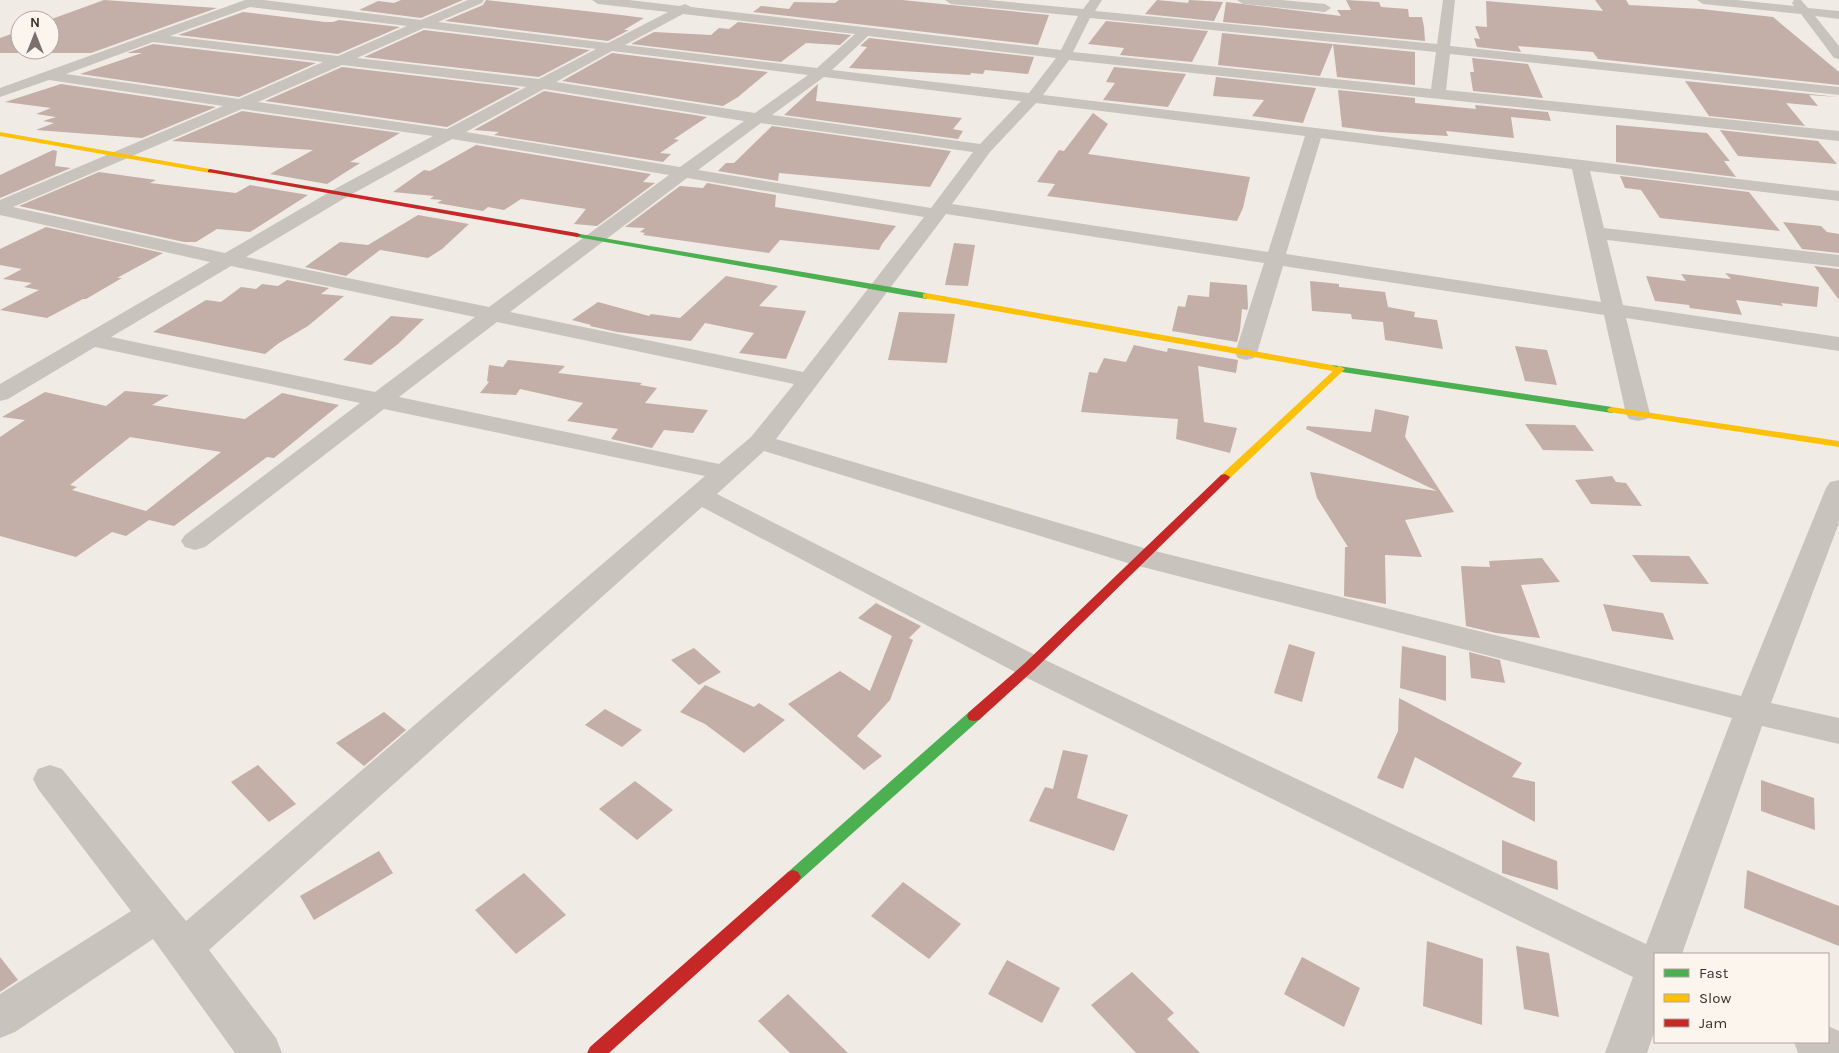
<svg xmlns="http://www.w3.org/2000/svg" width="1839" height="1053" viewBox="0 0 1839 1053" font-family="Karla,sans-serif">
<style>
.building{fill:#c3afa7;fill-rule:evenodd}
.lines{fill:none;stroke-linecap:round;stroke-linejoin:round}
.street{fill:#c9c3be;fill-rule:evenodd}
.fast{fill:#4caf50;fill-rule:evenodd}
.slow{fill:#ffc107;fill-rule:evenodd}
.jam{fill:#c62828;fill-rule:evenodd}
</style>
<rect width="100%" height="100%" fill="#f0ebe5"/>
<!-- building -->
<g class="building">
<path d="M 104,0 L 217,8 L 91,53 L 0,53 L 0,38 L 20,31 L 20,50 L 50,50 L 49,20 Z"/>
<path d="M 401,0 L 463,0 L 421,18 L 359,10 L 378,1 L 394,3 Z"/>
<path d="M 486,0 L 621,15 L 644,18 L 624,30 L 629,30 L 608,41 L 445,21 L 483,5 Z"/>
<path d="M 839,0 L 902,0 L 1049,15 L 1038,45 L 753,12 L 761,6 L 789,9 L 794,2 L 835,3 Z"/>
<path d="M 1157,0 L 1188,3 L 1189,0 L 1223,2 L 1214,21 L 1145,14 Z"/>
<path d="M 1346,0 L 1379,2 L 1381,7 L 1408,9 L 1409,17 L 1422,17 L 1424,27 L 1425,41 L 1223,22 L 1226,2 L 1341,16 L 1337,10 L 1351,10 Z"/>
<path d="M 1595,0 L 1626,0 L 1629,5 L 1701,9 L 1773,17 L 1839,72 L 1839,85 L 1598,59 L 1593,52 L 1518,46 L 1521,52 L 1477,47 L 1474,38 L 1480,39 L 1475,26 L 1487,27 L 1486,1 L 1603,11 Z"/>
<path d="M 243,12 L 325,22 L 333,22 L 339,20 L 400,27 L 338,54 L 178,35 Z"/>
<path d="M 1106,21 L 1208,31 L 1192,62 L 1120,55 L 1124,48 L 1088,44 Z"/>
<path d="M 738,22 L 851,35 L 840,45 L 806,43 L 781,62 L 631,44 L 654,32 L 711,35 L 719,28 L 729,29 Z"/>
<path d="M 424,30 L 590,50 L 539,77 L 364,57 Z"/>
<path d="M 1222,33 L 1333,44 L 1320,76 L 1218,65 Z"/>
<path d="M 869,38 L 1034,57 L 1028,74 L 985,70 L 983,74 L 971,73 L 970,75 L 849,68 L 867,47 L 860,46 Z"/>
<path d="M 153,44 L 316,63 L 239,97 L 80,74 L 142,53 L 127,53 Z"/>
<path d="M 1333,44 L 1415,52 L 1415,85 L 1337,77 Z"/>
<path d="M 612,53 L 768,72 L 738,97 L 723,106 L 562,81 Z"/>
<path d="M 1472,58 L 1528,64 L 1543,98 L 1473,91 L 1470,72 L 1474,72 Z"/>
<path d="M 342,67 L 520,88 L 447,127 L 265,101 Z"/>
<path d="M 1114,67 L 1186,74 L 1168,107 L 1103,100 L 1115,83 L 1106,82 Z"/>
<path d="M 1216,77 L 1316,88 L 1303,123 L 1252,116 L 1264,100 L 1213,96 Z"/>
<path d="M 1685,81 L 1839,97 L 1809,95 L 1818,106 L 1786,103 L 1805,126 L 1709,116 Z"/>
<path d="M 61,84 L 216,107 L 142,138 L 36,130 L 54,123 L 43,121 L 56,117 L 36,114 L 51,108 L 5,102 Z"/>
<path d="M 818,84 L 816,101 L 962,118 L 953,129 L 963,131 L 958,139 L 784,115 Z"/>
<path d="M 1338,90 L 1415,98 L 1415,103 L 1476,109 L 1475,105 L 1548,112 L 1551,121 L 1511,117 L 1514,138 L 1446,131 L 1448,136 L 1380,132 L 1342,127 Z"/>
<path d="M 544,91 L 707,117 L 674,139 L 679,140 L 660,153 L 671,154 L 663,162 L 494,135 L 499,132 L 474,130 Z"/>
<path d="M 242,111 L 400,133 L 350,162 L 360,163 L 327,184 L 270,174 L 313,150 L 172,141 Z"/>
<path d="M 1093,113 L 1108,124 L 1088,154 L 1250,177 L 1243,208 L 1237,221 L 1047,196 L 1055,184 L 1037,182 L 1059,150 L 1064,151 Z"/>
<path d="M 1616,125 L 1707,133 L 1730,161 L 1724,161 L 1736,177 L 1616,162 Z"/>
<path d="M 772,126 L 951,151 L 930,187 L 779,173 L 778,181 L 718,171 L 726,163 L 734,163 Z"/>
<path d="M 1720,130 L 1818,141 L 1837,164 L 1738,156 Z"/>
<path d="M 476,145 L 651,174 L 643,182 L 655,183 L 597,226 L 574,224 L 586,209 L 521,199 L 504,210 L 488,207 L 483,211 L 437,203 L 442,200 L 430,199 L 434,196 L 393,192 L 424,170 L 430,171 Z"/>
<path d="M 53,150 L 57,151 L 55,166 L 71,168 L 0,198 L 0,175 Z"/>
<path d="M 99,172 L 156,180 L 150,183 L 236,193 L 250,185 L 308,195 L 250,232 L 217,229 L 196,242 L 184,242 L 19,206 Z"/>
<path d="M 1620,176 L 1749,192 L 1780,231 L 1660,218 L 1641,190 L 1625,188 Z"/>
<path d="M 707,183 L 776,195 L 775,207 L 896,226 L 882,244 L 879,250 L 780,240 L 769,253 L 643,235 L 645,233 L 640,232 L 645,228 L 625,227 L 680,186 L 703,188 Z"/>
<path d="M 418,215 L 469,224 L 442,249 L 428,258 L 380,250 L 346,276 L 305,267 L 340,242 L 368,245 Z"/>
<path d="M 1783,222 L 1821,226 L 1827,232 L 1839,234 L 1839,253 L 1802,249 Z"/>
<path d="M 46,227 L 163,253 L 117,278 L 122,278 L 86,299 L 83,299 L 47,318 L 0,310 L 39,290 L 24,287 L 32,283 L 3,279 L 22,269 L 0,265 L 0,249 Z"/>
<path d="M 954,243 L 975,245 L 968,286 L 945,285 Z"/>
<path d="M 1814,266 L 1839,269 L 1839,300 Z"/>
<path d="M 1725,273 L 1819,287 L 1817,307 L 1781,303 L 1783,306 L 1736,300 L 1742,315 L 1690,308 L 1689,305 L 1655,301 L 1646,276 L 1686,281 L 1681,274 L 1731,279 Z"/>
<path d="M 726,276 L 778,286 L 759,306 L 806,311 L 786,359 L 739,353 L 754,333 L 705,323 L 691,341 L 617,332 L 590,326 L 591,325 L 572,320 L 598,302 L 649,316 L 651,314 L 680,318 Z"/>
<path d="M 287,280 L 329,288 L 321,294 L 344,296 L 308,326 L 279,343 L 265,354 L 153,332 L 206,300 L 221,302 L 241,287 L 256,289 L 262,284 L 278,286 Z"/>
<path d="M 1310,281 L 1339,284 L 1339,287 L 1385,292 L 1388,307 L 1415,312 L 1414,317 L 1437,320 L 1443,349 L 1385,340 L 1383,322 L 1352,319 L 1351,314 L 1312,311 Z"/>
<path d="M 1210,282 L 1247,285 L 1248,308 L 1247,310 L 1242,309 L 1240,330 L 1237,342 L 1172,331 L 1178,306 L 1185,307 L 1188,295 L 1209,297 Z"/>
<path d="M 899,312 L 955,314 L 947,363 L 888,360 Z"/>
<path d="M 391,316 L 424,319 L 398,344 L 371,365 L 343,360 Z"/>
<path d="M 1134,345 L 1167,352 L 1168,348 L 1238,360 L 1236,373 L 1198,366 L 1204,422 L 1237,428 L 1230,453 L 1176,439 L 1178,419 L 1081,412 L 1089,372 L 1097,373 L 1104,358 L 1126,362 Z"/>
<path d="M 1515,346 L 1547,350 L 1557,385 L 1525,381 Z"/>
<path d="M 508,360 L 565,366 L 558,373 L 642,383 L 640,385 L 657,388 L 645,403 L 708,410 L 693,433 L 664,430 L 652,448 L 611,439 L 618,429 L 567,421 L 583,403 L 520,389 L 516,395 L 480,393 L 489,382 L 487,381 L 489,365 L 503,367 Z"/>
<path d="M 125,391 L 169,395 L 152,405 L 245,419 L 282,393 L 339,405 L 274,458 L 267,457 L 174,526 L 149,520 L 126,536 L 112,532 L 76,557 L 0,536 L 0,437 L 25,420 L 2,417 L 45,392 L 106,406 ZM 130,437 L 221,452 L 146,511 L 72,490 L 77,487 L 70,485 Z"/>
<path d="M 1375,409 L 1409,416 L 1405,437 L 1454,512 L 1405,520 L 1422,557 L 1385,555 L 1386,604 L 1344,596 L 1345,547 L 1348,547 L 1317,498 L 1310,472 L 1437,491 L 1306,429 L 1307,426 L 1371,432 Z"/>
<path d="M 1525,424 L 1575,425 L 1594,451 L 1543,450 Z"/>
<path d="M 1612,476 L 1616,482 L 1626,483 L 1642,506 L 1591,504 L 1575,480 Z"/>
<path d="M 1632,555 L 1689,556 L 1709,584 L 1651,582 Z"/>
<path d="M 1542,558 L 1560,582 L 1521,585 L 1540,638 L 1496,633 L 1466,626 L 1461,566 L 1490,567 L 1489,561 Z"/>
<path d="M 876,603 L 921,626 L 909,638 L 913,640 L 890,700 L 857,736 L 882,756 L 864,770 L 788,704 L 840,671 L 870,691 L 892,636 L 858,618 Z"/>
<path d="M 1603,604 L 1663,613 L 1674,640 L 1612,631 Z"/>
<path d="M 1289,644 L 1315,652 L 1302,702 L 1274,693 Z"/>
<path d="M 1402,646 L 1446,656 L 1446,701 L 1400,688 Z"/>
<path d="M 694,648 L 721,672 L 699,685 L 671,660 Z"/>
<path d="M 1469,652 L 1500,660 L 1505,683 L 1471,678 Z"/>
<path d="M 705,685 L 754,707 L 759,703 L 785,720 L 744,753 L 705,724 L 680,712 Z"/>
<path d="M 1399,698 L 1522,763 L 1512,777 L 1535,782 L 1535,822 L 1415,757 L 1403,789 L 1377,778 L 1398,731 Z"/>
<path d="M 605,709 L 642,730 L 622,747 L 585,725 Z"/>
<path d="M 384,712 L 406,730 L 364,766 L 336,743 Z"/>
<path d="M 1063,750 L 1088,755 L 1077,798 L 1128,815 L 1114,851 L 1029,821 L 1045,787 L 1053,789 Z"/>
<path d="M 258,765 L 296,804 L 269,822 L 231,782 Z"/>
<path d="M 1761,780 L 1814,798 L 1815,830 L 1761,811 Z"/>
<path d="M 635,781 L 673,810 L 637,840 L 599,809 Z"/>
<path d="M 1502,840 L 1557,861 L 1558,890 L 1502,873 Z"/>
<path d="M 379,851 L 393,873 L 314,920 L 300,896 Z"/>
<path d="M 1747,870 L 1839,906 L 1839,946 L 1744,908 Z"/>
<path d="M 524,873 L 566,915 L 516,954 L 475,910 Z"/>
<path d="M 903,882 L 961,924 L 929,959 L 871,916 Z"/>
<path d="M 1427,941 L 1483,959 L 1482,1025 L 1423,1006 Z"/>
<path d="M 1516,946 L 1549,953 L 1559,1017 L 1524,1009 Z"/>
<path d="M 0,957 L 18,980 L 0,992 Z"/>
<path d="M 1302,957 L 1360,988 L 1344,1027 L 1284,994 Z"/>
<path d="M 1007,960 L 1060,988 L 1042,1023 L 988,994 Z"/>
<path d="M 1132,972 L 1174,1013 L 1167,1019 L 1200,1053 L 1136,1053 L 1091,1005 Z"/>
<path d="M 788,994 L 848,1053 L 790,1053 L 758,1021 Z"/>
</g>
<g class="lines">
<!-- street -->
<g class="street">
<path d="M 245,0 L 264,0 L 421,20 L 468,0 L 484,0 L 482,3 L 438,22 L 608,43 L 668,12 L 598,4 L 592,0 L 629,0 L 680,6 L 685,4 L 691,7 L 1061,50 L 1078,16 L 951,4 L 945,0 L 988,0 L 1083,9 L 1090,0 L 1102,0 L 1095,11 L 1437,44 L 1443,0 L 1455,0 L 1450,46 L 1839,87 L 1839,95 L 1450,54 L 1446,90 L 1839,131 L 1839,141 L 1069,60 L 1043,95 L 1839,191 L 1839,201 L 1590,171 L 1604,228 L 1839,255 L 1839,267 L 1607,240 L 1623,305 L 1839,337 L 1839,351 L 1626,318 L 1650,414 L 1647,419 L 1638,421 L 1629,419 L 1626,414 L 1604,315 L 1283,266 L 1257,353 L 1254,358 L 1246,360 L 1238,358 L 1235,353 L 1264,263 L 946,214 L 776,439 L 1147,549 L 1741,696 L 1826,488 L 1830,482 L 1839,480 L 1839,523 L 1771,703 L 1839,718 L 1839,744 L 1762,726 L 1682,954 L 1655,954 L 1655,1030 L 1647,1053 L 1605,1053 L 1633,977 L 1019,674 L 702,507 L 209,950 L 276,1038 L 282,1053 L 235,1053 L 153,939 L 15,1032 L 0,1038 L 0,994 L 131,911 L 38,789 L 33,779 L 38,769 L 50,765 L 62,769 L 186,921 L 705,476 L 384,409 L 205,547 L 195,550 L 185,547 L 181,541 L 185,535 L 360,403 L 95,347 L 8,399 L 0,401 L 0,384 L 210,262 L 0,215 L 0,200 L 223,106 L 49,80 L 0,97 L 0,88 ZM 250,7 L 407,26 L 338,56 L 170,36 ZM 683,14 L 855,34 L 817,68 L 625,45 ZM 1090,18 L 1436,52 L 1431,89 L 1073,52 ZM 424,28 L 596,49 L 539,79 L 357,58 ZM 868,36 L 1056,58 L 1029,93 L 832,70 ZM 153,42 L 323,62 L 239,99 L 66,74 ZM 612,51 L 808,75 L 755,113 L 556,82 ZM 342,65 L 526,87 L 447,129 L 258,102 ZM 824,77 L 1021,101 L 980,144 L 772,115 ZM 544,89 L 744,121 L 680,167 L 466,132 ZM 1036,103 L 1305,136 L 1268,252 L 952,204 L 990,152 ZM 242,109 L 433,136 L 333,190 L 225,253 L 13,207 ZM 761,123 L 973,152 L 931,208 L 698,170 ZM 1321,138 L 1572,169 L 1601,302 L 1286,254 ZM 452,139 L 669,175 L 489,307 L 246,257 L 345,198 ZM 687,178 L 924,217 L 803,372 L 510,312 ZM 231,266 L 475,317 L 375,392 L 111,337 ZM 497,322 L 794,384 L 751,437 L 719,464 L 399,397 ZM 764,451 L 1131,564 L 1732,718 L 1646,944 L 1041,658 L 717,494 Z"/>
<path d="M 1237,0 L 1281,0 L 1325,4 L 1331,8 L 1325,12 L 1243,4 Z"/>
<path d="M 1697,0 L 1736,0 L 1794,6 L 1792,3 L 1794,0 L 1801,0 L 1808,8 L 1839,11 L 1839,19 L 1815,16 L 1839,46 L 1839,59 L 1834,58 L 1801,14 L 1703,4 Z"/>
<path d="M 1828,1026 L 1839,1031 L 1839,1053 L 1798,1053 L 1794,1042 L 1828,1042 Z"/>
</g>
<!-- fast -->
<g class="fast">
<path d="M 574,233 L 926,293 L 930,296 L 926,299 L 577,237 L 573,235 Z"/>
<path d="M 1332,365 L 1612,407 L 1617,410 L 1612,413 L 1329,370 L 1327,368 Z"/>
<path d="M 974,711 L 979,712 L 981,716 L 979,720 L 798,882 L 793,884 L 788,882 L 785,877 L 788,872 L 969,712 Z"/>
</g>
<!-- slow -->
<g class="slow">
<path d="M 0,132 L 210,169 L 214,171 L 210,173 L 0,136 Z"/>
<path d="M 926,293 L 1332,365 L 1336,367 L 1340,366 L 1345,369 L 1229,479 L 1225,480 L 1220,477 L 1221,475 L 1333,371 L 923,298 L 923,294 Z"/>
<path d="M 1612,407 L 1839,441 L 1839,447 L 1609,412 L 1607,410 L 1609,408 Z"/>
</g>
<!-- jam -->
<g class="jam">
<path d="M 210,169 L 577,233 L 581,235 L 577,237 L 208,172 L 208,170 Z"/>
<path d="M 1225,474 L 1230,477 L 1229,479 L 1035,669 L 979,720 L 974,721 L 969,720 L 967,716 L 969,712 L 1025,663 L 1221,475 Z"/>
<path d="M 793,870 L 798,872 L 801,877 L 798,882 L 609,1053 L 587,1053 L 590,1047 L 788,872 Z"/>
</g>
</g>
<!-- legend -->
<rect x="1654" y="953" width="175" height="90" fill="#fbf5ee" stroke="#aea6a0"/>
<rect x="1664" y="969" width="25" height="8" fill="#4caf50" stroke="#aea6a0"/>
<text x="1699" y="978" font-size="15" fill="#3b302b">Fast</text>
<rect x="1664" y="994" width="25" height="8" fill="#ffc107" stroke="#aea6a0"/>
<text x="1699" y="1003" font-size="15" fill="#3b302b">Slow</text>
<rect x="1664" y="1019" width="25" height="8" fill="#c62828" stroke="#aea6a0"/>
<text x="1699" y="1028" font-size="15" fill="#3b302b">Jam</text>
<!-- north arrow -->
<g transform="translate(35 35)"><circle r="24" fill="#fbf5ee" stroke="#aea6a0"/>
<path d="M0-4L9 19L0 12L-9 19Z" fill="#7a716c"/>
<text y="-8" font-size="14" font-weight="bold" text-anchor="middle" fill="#3b302b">N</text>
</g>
</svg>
